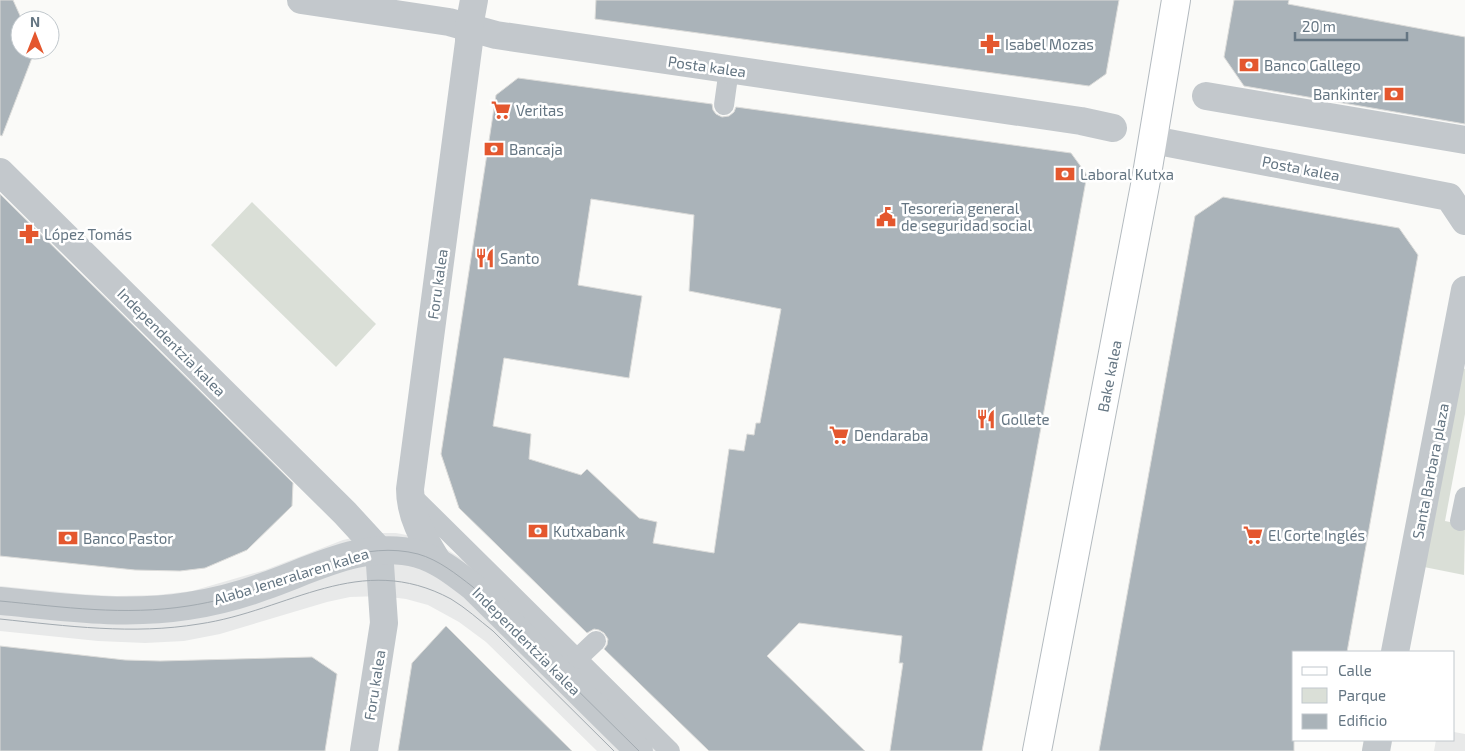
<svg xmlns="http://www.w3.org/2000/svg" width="1465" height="751" viewBox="0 0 1465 751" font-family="'Exo 2',sans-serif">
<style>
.built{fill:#e8e9e9}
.green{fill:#dadfd7}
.building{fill:#aab3b9;stroke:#dcdcda;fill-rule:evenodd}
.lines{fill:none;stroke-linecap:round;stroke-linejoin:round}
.secondary-casing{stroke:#b3babf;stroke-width:30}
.service{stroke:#c3c8cc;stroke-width:20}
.pedestrian{stroke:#c3c8cc;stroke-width:28}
.minor{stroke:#c3c8cc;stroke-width:28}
.secondary{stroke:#fff;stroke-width:28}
.tram{stroke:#a2aab0;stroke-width:1}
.labels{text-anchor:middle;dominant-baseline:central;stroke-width:5;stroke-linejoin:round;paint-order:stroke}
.poi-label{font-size:15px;fill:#657683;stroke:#fff;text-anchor:start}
.street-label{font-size:15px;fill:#657683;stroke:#fff}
</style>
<rect width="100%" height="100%" fill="#fafaf8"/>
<!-- built -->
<g class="built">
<path d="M 382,533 L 396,533 L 417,537 L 440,545 L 471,565 L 660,751 L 597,751 L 486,642 L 459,622 L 428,605 L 406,599 L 382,596 L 350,597 L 327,602 L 220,634 L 184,641 L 145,643 L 98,641 L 0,631 L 0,586 L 80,594 L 116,596 L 157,595 L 192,591 L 265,570 L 343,540 L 365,535 Z"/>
<path d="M 1454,732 L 1465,734 L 1465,751 L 1434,751 L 1436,740 L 1454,740 Z"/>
</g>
<!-- green -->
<g class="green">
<path d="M 252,202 L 376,324 L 336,367 L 211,245 Z"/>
<path d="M 1463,368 L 1465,369 L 1465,414 L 1445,521 L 1465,525 L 1464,575 L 1424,567 Z"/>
</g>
<!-- building -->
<g class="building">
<path d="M 0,0 L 13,0 L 22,20 L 20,20 L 20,50 L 35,50 L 2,136 L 0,135 Z"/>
<path d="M 596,0 L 1119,0 L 1106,74 L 1089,86 L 595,19 Z"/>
<path d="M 1234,0 L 1289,0 L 1288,4 L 1465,37 L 1465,124 L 1244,86 L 1224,57 Z"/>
<path d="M 518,78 L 712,104 L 713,110 L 716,114 L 722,117 L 729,116 L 734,112 L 736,107 L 1071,153 L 1087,175 L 982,751 L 890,751 L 903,663 L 899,663 L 902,636 L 799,623 L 767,656 L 865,751 L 709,751 L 604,649 L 607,645 L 608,639 L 604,633 L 599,630 L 594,629 L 587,633 L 459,508 L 441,454 L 496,95 ZM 591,199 L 694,215 L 689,291 L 781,309 L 760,423 L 756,423 L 754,435 L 747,434 L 744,451 L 729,449 L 714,553 L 653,543 L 657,522 L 639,518 L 587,469 L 581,475 L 529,459 L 531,434 L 493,426 L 504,358 L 629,378 L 642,296 L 578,285 Z"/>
<path d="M 0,194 L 293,483 L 292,506 L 247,550 L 205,568 L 180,571 L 135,570 L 0,556 Z"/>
<path d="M 1223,197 L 1399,228 L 1418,255 L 1347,652 L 1294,652 L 1294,751 L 1099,751 L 1195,216 Z"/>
<path d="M 446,626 L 495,675 L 572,751 L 398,751 L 412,663 Z"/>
<path d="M 0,646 L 125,660 L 160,661 L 312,657 L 337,674 L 325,751 L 0,751 Z"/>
</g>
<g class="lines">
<defs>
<path id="secondary" d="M 1037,751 L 1146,180 L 1176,0"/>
</defs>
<!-- secondary casing -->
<use href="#secondary" class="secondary-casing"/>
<!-- service -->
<g class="service">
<path d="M 724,105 L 729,69"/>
<path d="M 410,494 L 670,751"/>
<path d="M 1460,521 L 1465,497"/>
<path d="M 577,659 L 596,641"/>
</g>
<!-- pedestrian -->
<g class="pedestrian">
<path d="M 301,0 L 449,22 L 496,35 L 1081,121 L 1113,128"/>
<path d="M 1206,96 L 1465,140"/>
<path d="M 0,172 L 345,513 L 379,550 L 384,623 L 364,751"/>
</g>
<!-- minor -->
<g class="minor">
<path d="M 1153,140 L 1449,197 L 1465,221"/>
<path d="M 438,562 C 424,539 410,517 410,489 L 469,42 L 469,27 L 474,0"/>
<path d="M 0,601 C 64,607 124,616 188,606 C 214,602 241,595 265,586 C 314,569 364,540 418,554 C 439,560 456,574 473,587 L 639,751"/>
<path d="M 1395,652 L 1465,290"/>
<path d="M 1376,751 L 1378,740"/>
</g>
<!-- secondary -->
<use href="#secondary" class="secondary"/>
<!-- tram -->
<g class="tram">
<path d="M 0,601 C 64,607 124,616 188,606 C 214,602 241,595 265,586 C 314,569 364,540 418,554 C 439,560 456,574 473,587 L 639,751"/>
<path d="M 0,619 C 67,626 133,635 199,624 C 289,611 360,550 451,599 C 466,608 479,620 493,631 L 614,751"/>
</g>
</g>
<!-- icons -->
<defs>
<symbol id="pharmacy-bare" viewBox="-9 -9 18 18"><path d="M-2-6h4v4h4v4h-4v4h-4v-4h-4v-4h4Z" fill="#e4572e" stroke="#fff" stroke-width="2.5" paint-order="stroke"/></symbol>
<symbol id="bank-bare" viewBox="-9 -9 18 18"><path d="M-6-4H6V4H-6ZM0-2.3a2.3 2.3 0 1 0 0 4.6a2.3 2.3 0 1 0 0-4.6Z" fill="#e4572e" stroke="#fff" stroke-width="2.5" paint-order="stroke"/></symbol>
<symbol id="supermarket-bare" viewBox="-9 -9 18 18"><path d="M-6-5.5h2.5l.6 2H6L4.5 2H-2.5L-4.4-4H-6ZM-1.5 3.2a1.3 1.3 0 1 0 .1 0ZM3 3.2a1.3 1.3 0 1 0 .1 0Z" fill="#e4572e" stroke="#fff" stroke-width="2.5" paint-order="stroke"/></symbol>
<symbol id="civic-bare" viewBox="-9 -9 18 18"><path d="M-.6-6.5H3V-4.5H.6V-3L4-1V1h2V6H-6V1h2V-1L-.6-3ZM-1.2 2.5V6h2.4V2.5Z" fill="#e4572e" stroke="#fff" stroke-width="2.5" paint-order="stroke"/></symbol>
<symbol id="restaurant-bare" viewBox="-9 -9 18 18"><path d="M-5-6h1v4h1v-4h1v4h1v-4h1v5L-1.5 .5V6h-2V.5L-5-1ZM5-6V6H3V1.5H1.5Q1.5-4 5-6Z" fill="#e4572e" stroke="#fff" stroke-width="2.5" paint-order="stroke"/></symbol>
</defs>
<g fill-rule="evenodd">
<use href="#pharmacy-bare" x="976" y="30" width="28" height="28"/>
<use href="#bank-bare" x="1235" y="51" width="28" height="28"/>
<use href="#bank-bare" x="1380" y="80" width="28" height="28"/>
<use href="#supermarket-bare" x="487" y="96" width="28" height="28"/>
<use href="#bank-bare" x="480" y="135" width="28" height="28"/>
<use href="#bank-bare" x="1051" y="160" width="28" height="28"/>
<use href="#civic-bare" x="872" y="203" width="28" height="28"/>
<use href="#pharmacy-bare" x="15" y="220" width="28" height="28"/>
<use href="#restaurant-bare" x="471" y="244" width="28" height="28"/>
<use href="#restaurant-bare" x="972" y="405" width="28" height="28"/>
<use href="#supermarket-bare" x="825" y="421" width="28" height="28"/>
<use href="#bank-bare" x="524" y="517" width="28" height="28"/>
<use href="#supermarket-bare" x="1239" y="521" width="28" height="28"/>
<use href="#bank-bare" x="54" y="524" width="28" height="28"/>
</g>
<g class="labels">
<!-- poi labels -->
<g class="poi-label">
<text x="1005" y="44">Isabel Mozas</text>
<text x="1264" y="65">Banco Gallego</text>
<text x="1379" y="94" text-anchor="end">Bankinter</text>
<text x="516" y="110">Veritas</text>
<text x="509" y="149">Bancaja</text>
<text x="1080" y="174">Laboral Kutxa</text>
<text x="901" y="208">Tesoreria general<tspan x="901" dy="17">de seguridad social</tspan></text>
<text x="44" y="234">López Tomás</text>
<text x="500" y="258">Santo</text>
<text x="1001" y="419">Gollete</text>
<text x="854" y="435">Dendaraba</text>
<text x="553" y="531">Kutxabank</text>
<text x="1268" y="535">El Corte Inglés</text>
<text x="83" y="538">Banco Pastor</text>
</g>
<!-- street labels -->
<g class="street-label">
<text transform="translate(707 66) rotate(8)">Posta kalea</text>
<text transform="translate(1301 168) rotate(11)">Posta kalea</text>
<text transform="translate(437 284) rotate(-82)">Foru kalea</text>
<text transform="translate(172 342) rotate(45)">Independentzia kalea</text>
<text transform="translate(1109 376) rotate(-79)">Bake kalea</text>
<text transform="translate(1430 471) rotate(-79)">Santa Barbara plaza</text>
<text transform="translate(291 576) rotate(-17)">Alaba Jeneralaren kalea</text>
<text transform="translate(527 641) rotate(45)">Independentzia kalea</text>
<text transform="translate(374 685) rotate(-81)">Foru kalea</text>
</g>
</g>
<!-- legend -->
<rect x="1292" y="651" width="162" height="90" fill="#ffffff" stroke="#c1c8cd"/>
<rect x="1302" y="667" width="25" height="8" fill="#ffffff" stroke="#c1c8cd"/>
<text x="1338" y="676" font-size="15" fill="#657683">Calle</text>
<rect x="1302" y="688" width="25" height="15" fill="#dadfd7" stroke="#c1c8cd"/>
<text x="1338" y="701" font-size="15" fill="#657683">Parque</text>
<rect x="1302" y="714" width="25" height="15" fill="#aab3b9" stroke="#c1c8cd"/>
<text x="1338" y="726" font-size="15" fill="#657683">Edificio</text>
<!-- north arrow -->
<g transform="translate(35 35)"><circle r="24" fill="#ffffff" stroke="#c1c8cd"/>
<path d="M0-4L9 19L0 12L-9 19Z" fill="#e4572e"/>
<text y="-8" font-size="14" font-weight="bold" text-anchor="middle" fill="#657683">N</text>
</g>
<!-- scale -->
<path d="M1295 32v8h112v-8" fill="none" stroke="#657683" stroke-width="2.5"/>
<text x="1302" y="32" font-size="15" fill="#657683" stroke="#ffffff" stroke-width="4" paint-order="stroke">20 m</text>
</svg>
